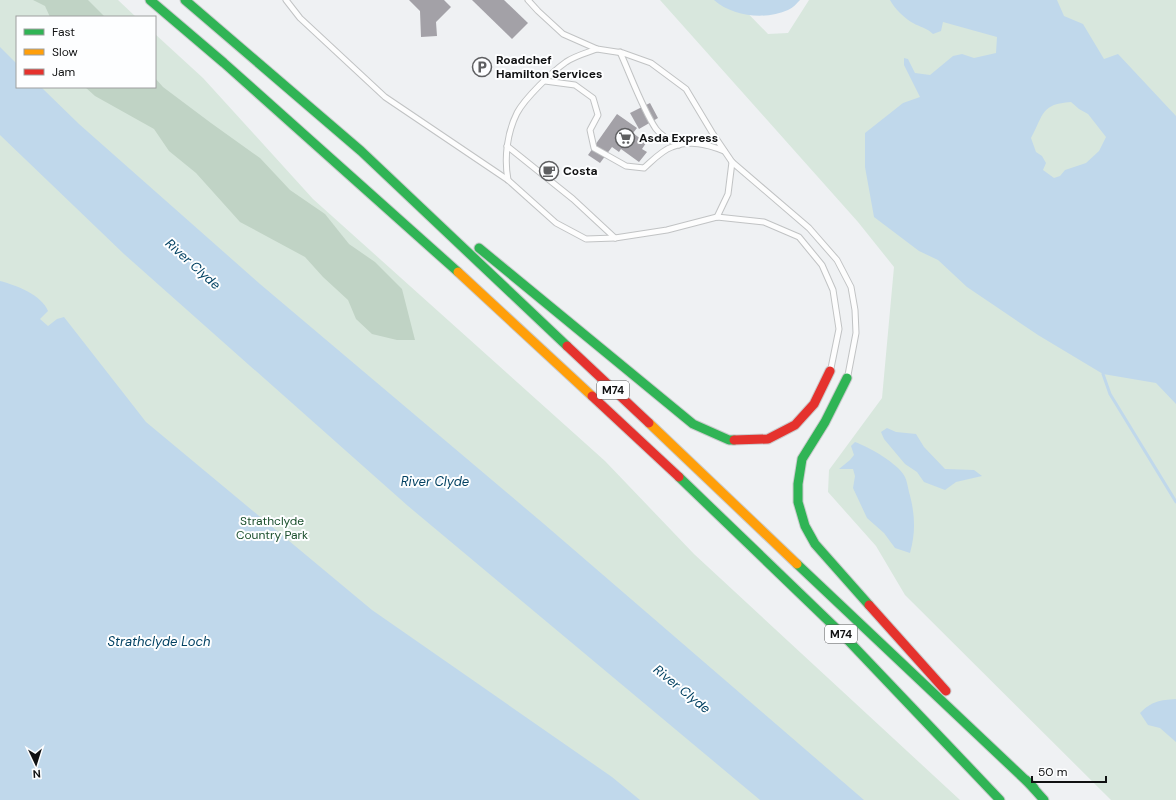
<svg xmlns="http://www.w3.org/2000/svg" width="1176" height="800" viewBox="0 0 1176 800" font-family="'DM Sans',sans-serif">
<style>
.green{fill:#d8e7dd}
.forest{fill:#c0d3c5}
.water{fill:#c0d8eb;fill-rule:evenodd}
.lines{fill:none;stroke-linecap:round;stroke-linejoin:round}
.stream{stroke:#c0d8eb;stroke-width:3}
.building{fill:#a3a1a7}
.lane-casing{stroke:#c1c3c4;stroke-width:7}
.fast-casing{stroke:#cacbcc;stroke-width:11}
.slow-casing{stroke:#cacbcc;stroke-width:11}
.jam-casing{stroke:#cacbcc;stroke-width:11}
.lane{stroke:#fdfdfd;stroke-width:5}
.fast{stroke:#30b455;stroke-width:9}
.slow{stroke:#ff9f0a;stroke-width:9}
.jam{stroke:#e5322d;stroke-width:9}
.labels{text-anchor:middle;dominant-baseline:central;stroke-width:4;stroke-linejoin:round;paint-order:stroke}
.shield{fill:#fdfeff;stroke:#575859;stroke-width:1}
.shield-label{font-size:11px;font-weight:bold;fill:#101112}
.poi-label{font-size:12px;font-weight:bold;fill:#101112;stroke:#fdfeff;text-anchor:start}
.park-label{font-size:12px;fill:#1b4f2c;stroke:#fdfeff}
.water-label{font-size:13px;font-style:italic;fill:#024162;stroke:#fdfeff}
</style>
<rect width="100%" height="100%" fill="#eff1f3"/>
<!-- green -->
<g class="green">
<path d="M 0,0 L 118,0 L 136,17 L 17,17 L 17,87 L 155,87 L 155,34 L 203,78 L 313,199 L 605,461 L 694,554 L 960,800 L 0,800 Z"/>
<path d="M 660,0 L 735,0 L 768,34 L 788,33 L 809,0 L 1176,0 L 1176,800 L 1111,800 L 905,595 L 876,546 L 828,492 L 829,470 L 882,398 L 894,267 L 858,222 Z"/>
</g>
<!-- forest -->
<g class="forest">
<path d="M 33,0 L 88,0 L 105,17 L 50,17 L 45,6 Z"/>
<path d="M 155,78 L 163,87 L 211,123 L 260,158 L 290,190 L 325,214 L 349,244 L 375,262 L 402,289 L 415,340 L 397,340 L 372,334 L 356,319 L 348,300 L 323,277 L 305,257 L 240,222 L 196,173 L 169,151 L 154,129 L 95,96 L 85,87 L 155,87 Z"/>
</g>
<!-- water -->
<g class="water">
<path d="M 714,0 L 800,0 C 797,3 793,8 788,10 C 766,20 733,17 714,0 Z"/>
<path d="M 890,0 L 1057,0 L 1064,16 L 1083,24 L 1104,59 L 1118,54 L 1176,116 L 1176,404 L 1156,383 L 1103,374 L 1038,335 L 967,287 L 938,260 L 919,251 L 874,217 L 865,167 L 865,133 L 903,103 L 920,97 L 904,65 L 904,58 L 908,59 L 915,73 L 930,75 L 953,56 L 962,54 L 974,58 L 996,53 L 997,37 L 943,22 L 941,31 L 933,34 C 927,28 920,27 913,23 C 905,19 894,8 890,0 ZM 1071,102 L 1079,109 L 1088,114 L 1106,137 L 1099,151 L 1086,163 L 1065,170 L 1060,176 L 1054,178 L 1043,170 L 1046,163 L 1042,156 L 1036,152 L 1031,138 C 1044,114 1041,104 1071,102 Z"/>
<path d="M 0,47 L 17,64 L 17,87 L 41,87 L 79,124 L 260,284 L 544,524 L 864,800 L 760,800 L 408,506 L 124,254 L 0,135 Z"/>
<path d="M 0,281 C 16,285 42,295 48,311 L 40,319 L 48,326 L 57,319 L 64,317 L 146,422 L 372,610 L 612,777 L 640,800 L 0,800 Z"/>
<path d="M 887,428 L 896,432 L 916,434 L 924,447 L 945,469 L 974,470 L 982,476 L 956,482 L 945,490 L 924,482 L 917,472 L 905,464 L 884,439 L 881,432 Z"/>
<path d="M 855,442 C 869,447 899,464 905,477 C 907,481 908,488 909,492 C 915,513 916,532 910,553 L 895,548 L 884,533 L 867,518 L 853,488 L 855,476 L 853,469 L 839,469 L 850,460 L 854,455 L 851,446 Z"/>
<path d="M 1176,699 L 1176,742 L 1160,728 L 1148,725 L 1140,713 C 1152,701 1160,700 1176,699 Z"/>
</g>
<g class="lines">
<!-- stream -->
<path class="stream" d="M 1103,374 L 1110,394 L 1176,502"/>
</g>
<!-- building -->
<g class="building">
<path d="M 409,0 L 444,0 L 451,7 L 436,22 L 437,36 L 421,37 L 420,11 Z"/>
<path d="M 472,0 L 504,0 L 528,23 L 512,39 Z"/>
<path d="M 650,103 L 658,118 L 639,129 L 630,113 Z"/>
<path d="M 617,114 L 637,128 L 633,133 L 646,143 L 642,149 L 647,152 L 639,162 L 621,149 L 619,152 L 612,147 L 600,163 L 588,155 Z"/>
<path d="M 545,163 L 558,175 L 554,179 L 540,167 Z"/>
</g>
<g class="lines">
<defs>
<g id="lane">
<path d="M 286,0 L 300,18 L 385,97 L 508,180 L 556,223 L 586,239 L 615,238 L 667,230 L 717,217 L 764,222 L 799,237 L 822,265 L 833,290 L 839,329 L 831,368"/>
<path d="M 528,0 L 538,11 L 563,34 L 597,49 L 623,53 L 651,63 L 686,89 L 713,134 L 732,162 L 809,228 L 837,260 L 851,287 L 855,310 L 856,333 L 848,375"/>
<path d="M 620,52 C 630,74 643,110 656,129 C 662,137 671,141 679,145"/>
<path d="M 545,81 L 575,85 L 593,98 L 598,115 L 590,130 L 594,148 L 626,166 L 644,168 C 652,161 662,150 672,147 C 690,140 707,144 724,151"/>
<path d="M 507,146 L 573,199 L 615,238"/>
<path d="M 508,180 C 504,158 507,133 517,113 C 525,98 552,72 566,62 C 575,56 586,53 597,49"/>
<path d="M 717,217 L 728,194 L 732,162"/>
</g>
<g id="fast">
<path d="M 150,0 L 224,63 L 458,272"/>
<path d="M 185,0 L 361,151 L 567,346"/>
<path d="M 479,248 L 693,424 L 729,440 L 734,440"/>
<path d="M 847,378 L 825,422 L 802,459 L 798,484 L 798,502 L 805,526 L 815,544 L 869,605"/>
<path d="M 679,477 L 842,634 L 1000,800"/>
<path d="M 797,564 L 1034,788"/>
<path d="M 1026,780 L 1044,800"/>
</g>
<g id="slow">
<path d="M 458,272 L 592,396"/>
<path d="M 649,423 L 797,564"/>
</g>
<g id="jam">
<path d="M 567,346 L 649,423"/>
<path d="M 592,396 L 679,477"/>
<path d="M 734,440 L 768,439 L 795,425 L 814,404 L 830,371"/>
<path d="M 869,605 L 946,691"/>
</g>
</defs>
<!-- lane casing -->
<use href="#lane" class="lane-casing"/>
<!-- fast casing -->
<use href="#fast" class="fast-casing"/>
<!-- slow casing -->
<use href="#slow" class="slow-casing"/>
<!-- jam casing -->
<use href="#jam" class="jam-casing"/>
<!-- lane -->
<use href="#lane" class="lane"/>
<!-- fast -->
<use href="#fast" class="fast"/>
<!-- slow -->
<use href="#slow" class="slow"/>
<!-- jam -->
<use href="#jam" class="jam"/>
</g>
<!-- icons -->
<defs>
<symbol id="parking-ring" viewBox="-11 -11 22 22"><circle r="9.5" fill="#fdfeff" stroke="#5e5f61" stroke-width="1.5"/><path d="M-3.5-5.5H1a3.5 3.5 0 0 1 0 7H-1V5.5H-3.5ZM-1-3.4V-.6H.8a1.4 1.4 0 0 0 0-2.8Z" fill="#5e5f61"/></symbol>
<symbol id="supermarket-ring" viewBox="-11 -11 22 22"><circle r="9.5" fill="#fdfeff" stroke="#5e5f61" stroke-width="1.5"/><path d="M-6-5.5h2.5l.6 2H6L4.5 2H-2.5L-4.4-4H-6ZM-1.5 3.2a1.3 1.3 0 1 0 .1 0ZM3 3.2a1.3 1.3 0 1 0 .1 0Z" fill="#5e5f61"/></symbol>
<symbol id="cafe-ring" viewBox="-11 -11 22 22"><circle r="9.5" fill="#fdfeff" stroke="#5e5f61" stroke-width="1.5"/><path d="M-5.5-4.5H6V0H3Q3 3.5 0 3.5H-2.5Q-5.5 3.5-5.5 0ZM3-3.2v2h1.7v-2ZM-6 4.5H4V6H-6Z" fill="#5e5f61"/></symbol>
</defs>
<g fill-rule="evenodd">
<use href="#parking-ring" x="471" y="56" width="22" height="22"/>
<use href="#supermarket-ring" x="614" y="127" width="22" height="22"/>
<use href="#cafe-ring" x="538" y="160" width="22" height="22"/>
</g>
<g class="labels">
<!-- shield labels -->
<g class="shield">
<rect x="597" y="381" width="32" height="18" rx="3"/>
<rect x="825" y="625" width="32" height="18" rx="3"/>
</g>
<g class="shield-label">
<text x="613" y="390">M74</text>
<text x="841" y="634">M74</text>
</g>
<!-- poi labels -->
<g class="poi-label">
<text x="496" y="60">Roadchef<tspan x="496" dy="14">Hamilton Services</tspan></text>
<text x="639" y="138">Asda Express</text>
<text x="563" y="171">Costa</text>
</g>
<!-- park labels -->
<g class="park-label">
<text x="272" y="521">Strathclyde<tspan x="272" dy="14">Country Park</tspan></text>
</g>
<!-- water labels -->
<g class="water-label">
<text transform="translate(193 264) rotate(42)">River Clyde</text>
<text x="435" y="481">River Clyde</text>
<text x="159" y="641">Strathclyde Loch</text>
<text transform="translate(682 689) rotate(39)">River Clyde</text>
</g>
</g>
<!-- legend -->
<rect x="16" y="16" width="140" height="72" fill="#fdfeff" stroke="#9e9fa0"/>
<rect x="24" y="29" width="20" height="6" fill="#30b455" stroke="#9e9fa0"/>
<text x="52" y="36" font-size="12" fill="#101112">Fast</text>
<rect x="24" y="49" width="20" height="6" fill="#ff9f0a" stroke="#9e9fa0"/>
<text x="52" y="56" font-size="12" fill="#101112">Slow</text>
<rect x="24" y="69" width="20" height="6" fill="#e5322d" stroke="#9e9fa0"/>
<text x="52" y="76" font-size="12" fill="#101112">Jam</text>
<!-- north arrow -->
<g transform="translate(36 764) rotate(176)" stroke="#fdfeff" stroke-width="3" paint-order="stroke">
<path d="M0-3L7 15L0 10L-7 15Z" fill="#101112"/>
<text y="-6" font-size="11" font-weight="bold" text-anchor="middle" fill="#101112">N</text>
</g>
<!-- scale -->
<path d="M1032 776v6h74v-6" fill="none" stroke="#101112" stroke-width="2"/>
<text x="1038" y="776" font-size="12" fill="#101112" stroke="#fdfeff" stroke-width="3" paint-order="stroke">50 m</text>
</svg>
